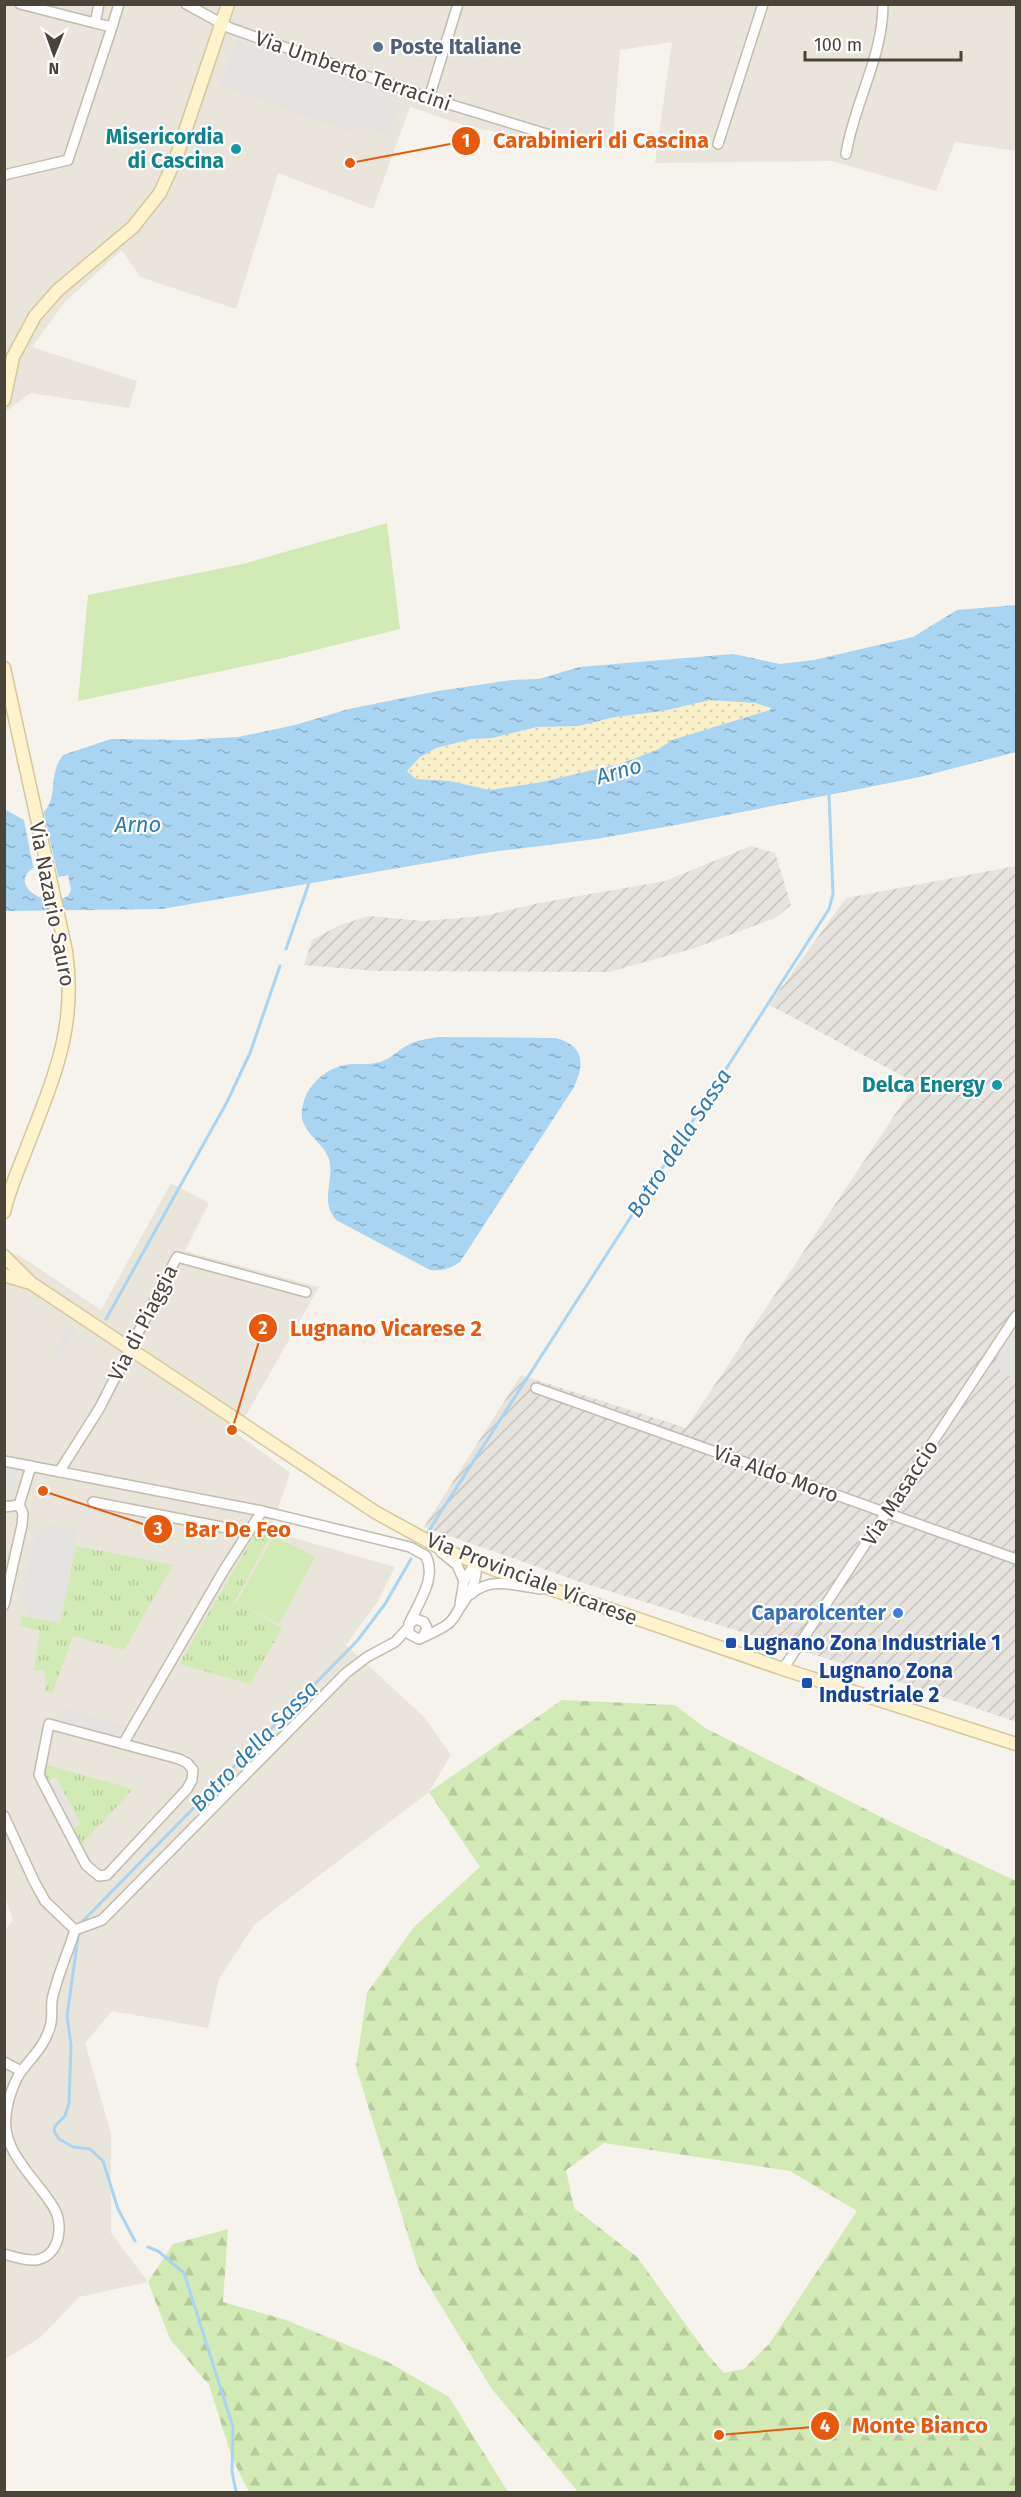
<svg xmlns="http://www.w3.org/2000/svg" width="1021" height="2497" viewBox="0 0 1021 2497" font-family="'Fira Sans',sans-serif">
<style>
.residential{fill:#eae5da}
.industrial{fill:url(#industrial-furrows)}
.grass{fill:url(#grass-tufts)}
.forest{fill:url(#forest-firs);fill-rule:evenodd}
.sand{fill:url(#sand-dots)}
.green{fill:#d2eab5}
.parking{fill:#e5e3e0}
.water{fill:url(#water-ripples);fill-rule:evenodd}
.pier{fill:#f6f3ec}
.lines{fill:none;stroke-linecap:round;stroke-linejoin:round}
.stream{stroke:#a9d4f2;stroke-width:3}
.minor-casing{stroke:#c2bbae;stroke-width:12}
.secondary-casing{stroke:#d6c79b;stroke-width:15}
.minor{stroke:#fff;stroke-width:9}
.secondary{stroke:#fff3cd;stroke-width:12}
.service-dot{fill:#5c6f8a;stroke:#fff;stroke-width:2}
.culture-dot{fill:#0f9aa8;stroke:#fff;stroke-width:2}
.shop-dot{fill:#3f7fe0;stroke:#fff;stroke-width:2}
.transit-dot{fill:#1a4fb4;stroke:#fff;stroke-width:2}
.labels{text-anchor:middle;dominant-baseline:central;stroke-width:4.5;stroke-linejoin:round;paint-order:stroke}
.service-label{font-size:21px;font-weight:bold;fill:#4e5e75;stroke:#fff;text-anchor:start}
.street-label{font-size:21px;fill:#4b4439;stroke:#fff}
.culture-label{font-size:21px;font-weight:bold;fill:#0d838f;stroke:#fff;text-anchor:end}
.shop-label{font-size:21px;font-weight:bold;fill:#366cbe;stroke:#fff;text-anchor:end}
.transit-label{font-size:21px;font-weight:bold;fill:#164399;stroke:#fff;text-anchor:start}
.water-label{font-size:22px;font-style:italic;fill:#2e7ab2;stroke:#fff}
.leader{fill:none;stroke:#e8590c;stroke-width:2}
.callout-dot{fill:#e8590c;stroke:#fff;stroke-width:2}
.mark-label{font-size:18px;text-anchor:middle;font-weight:bold;fill:#fff}
.callout-label{font-size:22px;text-anchor:middle;font-weight:bold;fill:#e8590c;stroke:#fff;stroke-width:4.5;stroke-linejoin:round;paint-order:stroke}
</style>
<defs>
<pattern id="industrial-furrows" width="10" height="10" patternUnits="userSpaceOnUse" patternTransform="scale(1.5)"><rect width="10" height="10" fill="#e6e2dd"/><path d="M-1 1l2-2M0 10L10 0M9 11l2-2" fill="none" stroke="#c7c3be"/></pattern>
<pattern id="grass-tufts" width="24" height="20" patternUnits="userSpaceOnUse" patternTransform="scale(1.5)"><rect width="24" height="20" fill="#d2eab5"/><path d="M3 7l-1-3M5 7V3M7 7l1-3M15 17l-1-3M17 17v-4M19 17l1-3" fill="none" stroke="#b6ca9c"/></pattern>
<pattern id="forest-firs" width="22" height="20" patternUnits="userSpaceOnUse" patternTransform="scale(1.5)"><rect width="22" height="20" fill="#d2eab5"/><path d="M5 1l3.5 6h-7zM16 11l3.5 6h-7z" fill="#b6ca9c"/></pattern>
<pattern id="sand-dots" width="8" height="8" patternUnits="userSpaceOnUse" patternTransform="scale(1.5)"><rect width="8" height="8" fill="#f9efc9"/><path d="M2 2h.1M6 6h.1" fill="none" stroke="#d7cead" stroke-width="1.8" stroke-linecap="round"/></pattern>
<pattern id="water-ripples" width="26" height="14" patternUnits="userSpaceOnUse" patternTransform="scale(1.5)"><rect width="26" height="14" fill="#a9d4f2"/><path d="M2 4q2-2 4 0t4 0M15 11q2-2 4 0t4 0" fill="none" stroke="#8caec5"/></pattern>
</defs>
<rect width="100%" height="100%" fill="#f6f3ec"/>
<!-- residential -->
<g class="residential">
<path d="M 5,5 L 1016,5 L 1016,151 L 955,142 L 936,191 L 832,161 L 655,163 L 672,42 L 620,50 L 612,147 L 555,144 L 463,125 L 410,107 L 373,209 L 278,173 L 236,309 L 140,277 L 122,250 L 65,302 L 32,347 L 137,381 L 129,408 L 31,393 L 5,412 Z"/>
<path d="M 171,1183 L 209,1203 L 185,1251 L 319,1287 L 236,1433 L 290,1473 L 270,1531 L 395,1567 L 378,1601 L 346,1645 L 424,1717 L 451,1755 L 429,1792 L 254,1925 L 219,1979 L 208,2028 L 112,2011 L 85,2043 L 111,2133 L 111,2233 L 148,2282 L 79,2297 L 41,2337 L 5,2359 L 4,1931 L 13,1920 L 4,1895 L 5,1250 L 22,1257 L 101,1310 Z"/>
</g>
<!-- industrial -->
<g class="industrial">
<path d="M 751,846 L 775,853 L 791,905 L 775,918 L 695,948 L 609,972 L 375,971 L 304,965 L 312,940 L 340,925 L 369,916 L 423,921 L 483,916 L 539,903 L 665,881 Z"/>
<path d="M 1016,866 L 1016,1722 L 870,1672 L 580,1582 L 424,1527 L 521,1375 L 686,1428 L 916,1083 L 769,1005 L 846,898 Z"/>
</g>
<!-- grass -->
<g class="grass">
<path d="M 259,1527 L 271,1535 L 235,1601 L 282,1628 L 250,1684 L 179,1664 Z"/>
<path d="M 76,1546 L 173,1565 L 124,1650 L 73,1636 L 52,1693 L 45,1691 L 45,1670 L 34,1671 L 40,1631 L 20,1626 L 22,1616 L 60,1623 Z"/>
<path d="M 47,1765 L 133,1789 L 82,1844 L 73,1828 L 80,1824 L 56,1777 L 48,1781 L 45,1774 Z"/>
</g>
<!-- forest -->
<g class="forest">
<path d="M 562,1700 L 675,1705 L 705,1728 L 895,1824 L 1016,1881 L 1016,2492 L 578,2492 L 491,2388 L 418,2268 L 356,2067 L 367,1993 L 414,1927 L 480,1867 L 429,1792 ZM 604,2143 L 790,2171 L 857,2211 L 769,2344 L 744,2369 L 724,2373 L 707,2354 L 637,2257 L 574,2208 L 566,2170 Z"/>
<path d="M 228,2229 L 223,2302 L 286,2320 L 388,2362 L 449,2397 L 508,2492 L 249,2492 L 232,2458 L 209,2385 L 170,2339 L 148,2282 L 173,2244 Z"/>
</g>
<!-- sand -->
<path class="sand" d="M 710,700 L 755,703 L 771,708 L 770,710 L 672,740 L 659,749 L 623,763 L 542,782 L 490,790 L 450,781 L 416,779 L 407,771 L 419,758 L 436,748 L 472,739 L 492,738 L 537,727 L 578,726 L 615,717 L 663,711 Z"/>
<!-- green -->
<g class="green">
<path d="M 387,523 L 400,629 L 279,659 L 78,701 L 88,595 L 243,564 Z"/>
<path d="M 274,1535 L 315,1557 L 279,1624 L 237,1602 Z"/>
</g>
<!-- parking -->
<g class="parking">
<path d="M 236,39 L 333,70 L 333,72 L 392,93 L 389,100 L 400,104 L 389,136 L 359,125 L 356,134 L 220,86 Z"/>
<path d="M 69,1325 L 76,1329 L 60,1356 L 55,1353 Z"/>
<path d="M 1016,1329 L 1016,1380 L 992,1366 Z"/>
<path d="M 5,1466 L 19,1469 L 12,1501 L 5,1499 Z"/>
<path d="M 45,1523 L 78,1530 L 60,1622 L 26,1615 L 28,1605 L 20,1603 L 36,1532 L 43,1532 Z"/>
<path d="M 60,1707 L 123,1725 L 116,1738 L 55,1720 Z"/>
<path d="M 56,1781 L 77,1823 L 70,1827 L 49,1785 Z"/>
</g>
<!-- water -->
<g class="water">
<path d="M 1016,605 L 1016,752 L 920,777 L 676,825 L 596,839 L 491,852 L 162,909 L 5,911 L 4,809 L 24,820 C 67,812 43,781 63,755 L 111,739 L 184,740 L 238,737 L 295,725 L 349,709 L 438,691 L 512,680 L 539,679 L 579,667 L 733,654 L 780,664 L 814,660 L 913,637 L 957,610 ZM 710,700 L 755,703 L 771,708 L 770,710 L 672,740 L 659,749 L 623,763 L 542,782 L 490,790 L 450,781 L 416,779 L 407,771 L 419,758 L 436,748 L 472,739 L 492,738 L 537,727 L 578,726 L 615,717 L 663,711 ZM 35,867 L 56,868 L 58,877 L 68,875 L 71,890 L 68,896 C 43,910 7,882 35,867 Z"/>
<path d="M 438,1037 L 556,1038 C 584,1046 585,1063 574,1087 L 460,1262 C 450,1269 442,1271 430,1270 L 336,1220 C 319,1200 335,1181 329,1159 C 324,1144 308,1136 303,1122 C 300,1114 303,1102 306,1095 C 316,1077 332,1065 353,1064 C 364,1064 374,1065 385,1060 C 393,1057 399,1049 408,1045 C 417,1040 427,1039 438,1037 Z"/>
</g>
<!-- pier -->
<path class="pier" d="M 43,809 L 59,880 L 48,869 L 34,871 L 23,816 L 30,817 Z"/>
<g class="lines">
<!-- stream -->
<g class="stream">
<path d="M 286,949 L 309,883"/>
<path d="M 106,1319 L 227,1102 L 250,1053 L 280,966"/>
<path d="M 428,1532 L 829,909 L 833,894 L 829,794"/>
<path d="M 83,1921 L 357,1641 L 385,1604 L 411,1559"/>
<path d="M 78,1938 L 67,2016 L 71,2045 L 69,2103 L 65,2116 L 55,2126 L 54,2131 L 59,2139 L 73,2147 L 90,2149 L 103,2161 L 118,2209 L 135,2241"/>
<path d="M 148,2247 L 158,2251 L 184,2273 L 233,2427 L 232,2472 L 236,2492"/>
</g>
<defs>
<g id="minor">
<path d="M 20,4 L 95,23"/>
<path d="M 99,4 L 95,23 L 112,27 L 119,4"/>
<path d="M 186,4 L 230,28 L 429,98 L 553,136"/>
<path d="M 429,98 L 458,4"/>
<path d="M 718,144 L 763,4"/>
<path d="M 846,154 C 854,103 883,57 883,4"/>
<path d="M 4,175 L 68,160 L 112,27"/>
<path d="M 536,1388 L 1016,1559"/>
<path d="M 4,1461 L 262,1511 L 410,1547 L 426,1556 C 437,1579 418,1603 409,1624"/>
<path d="M 59,1472 L 99,1409 L 177,1257 L 306,1292"/>
<path d="M 93,1502 L 248,1532"/>
<path d="M 4,1507 L 19,1505"/>
<path d="M 441,1552 L 457,1565 L 464,1581"/>
<path d="M 471,1594 C 492,1576 516,1586 541,1589"/>
<path d="M 460,1604 L 464,1581 L 476,1562"/>
<path d="M 4,1605 L 22,1525 L 23,1513 L 19,1505 L 31,1466"/>
<path d="M 423,1637 L 427,1628 L 424,1622 L 416,1619 L 409,1624 L 409,1634 L 419,1639 C 428,1635 440,1630 448,1624 C 453,1620 456,1614 459,1609 C 470,1593 478,1582 476,1562"/>
<path d="M 783,1669 L 1016,1316"/>
<path d="M 49,1724 L 179,1759 L 187,1763 L 193,1770 L 192,1780 L 187,1789 L 107,1875 L 99,1876 L 86,1865 L 39,1775 Z"/>
<path d="M 123,1744 L 224,1570 L 262,1511"/>
<path d="M 4,1816 L 34,1881 L 45,1901 L 75,1930"/>
<path d="M 75,1930 L 102,1920 L 346,1673 L 367,1657 L 395,1642 L 408,1628"/>
<path d="M 4,2062 L 21,2071"/>
<path d="M 4,2254 C 14,2257 26,2261 36,2260 C 60,2256 64,2225 54,2208 C 37,2179 1,2152 6,2116 C 7,2102 14,2080 23,2069 C 33,2056 45,2045 50,2027 C 53,2019 51,2009 52,2000 C 57,1976 68,1953 75,1930"/>
</g>
<g id="secondary">
<path d="M 4,400 L 13,357 L 35,316 L 58,290 L 133,227 L 160,193 L 176,158 L 228,4"/>
<path d="M 4,668 L 66,951 C 77,1027 54,1077 27,1147 C 19,1168 9,1190 4,1212"/>
<path d="M 4,1256 L 31,1283 L 375,1512 L 444,1550 L 493,1569 L 783,1669 L 1016,1744"/>
<path d="M 4,1275 L 27,1282"/>
</g>
</defs>
<!-- minor casing -->
<use href="#minor" class="minor-casing"/>
<!-- secondary casing -->
<use href="#secondary" class="secondary-casing"/>
<!-- minor -->
<use href="#minor" class="minor"/>
<!-- secondary -->
<use href="#secondary" class="secondary"/>
</g>
<!-- markers -->
<circle class="service-dot" cx="378" cy="47" r="6"/>
<g class="culture-dot">
<circle cx="236" cy="149" r="6"/>
<circle cx="997" cy="1085" r="6"/>
</g>
<circle class="shop-dot" cx="898" cy="1613" r="6"/>
<g class="transit-dot">
<rect x="725" y="1637" width="12" height="12" rx="3"/>
<rect x="801" y="1677" width="12" height="12" rx="3"/>
</g>
<g class="labels">
<!-- service labels -->
<g class="service-label">
<text x="390" y="47">Poste Italiane</text>
</g>
<!-- street labels -->
<g class="street-label">
<text transform="translate(353 71) rotate(19)">Via Umberto Terracini</text>
<text transform="translate(52 904) rotate(79)">Via Nazario Sauro</text>
<text transform="translate(143 1323) rotate(-63)">Via di Piaggia</text>
<text transform="translate(776 1474) rotate(20)">Via Aldo Moro</text>
<text transform="translate(900 1493) rotate(-57)">Via Masaccio</text>
<text transform="translate(532 1579) rotate(21)">Via Provinciale Vicarese</text>
</g>
<!-- culture labels -->
<g class="culture-label">
<text x="224" y="137">Misericordia<tspan x="224" dy="24">di Cascina</tspan></text>
<text x="985" y="1085">Delca Energy</text>
</g>
<!-- shop labels -->
<g class="shop-label">
<text x="886" y="1613">Caparolcenter</text>
</g>
<!-- transit labels -->
<g class="transit-label">
<text x="743" y="1643">Lugnano Zona Industriale 1</text>
<text x="819" y="1671">Lugnano Zona<tspan x="819" dy="24">Industriale 2</tspan></text>
</g>
<!-- water labels -->
<g class="water-label">
<text transform="translate(619 771) rotate(-16)">Arno</text>
<text x="138" y="824">Arno</text>
<text transform="translate(679 1143) rotate(-57)">Botro della Sassa</text>
<text transform="translate(254 1746) rotate(-46)">Botro della Sassa</text>
</g>
</g>
<!-- callouts -->
<path class="leader" d="M350 163L466 141M232 1430L263 1328M43 1491L158 1529M719 2435L825 2426"/>
<g class="callout-dot">
<circle cx="350" cy="163" r="6"/>
<circle cx="232" cy="1430" r="6"/>
<circle cx="43" cy="1491" r="6"/>
<circle cx="719" cy="2435" r="6"/>
<circle cx="466" cy="141" r="15"/>
<circle cx="263" cy="1328" r="15"/>
<circle cx="158" cy="1529" r="15"/>
<circle cx="825" cy="2426" r="15"/>
</g>
<g class="mark-label">
<text x="466" y="147">1</text>
<text x="263" y="1334">2</text>
<text x="158" y="1535">3</text>
<text x="825" y="2432">4</text>
</g>
<g class="callout-label">
<text x="601" y="148">Carabinieri di Cascina</text>
<text x="386" y="1336">Lugnano Vicarese 2</text>
<text x="238" y="1537">Bar De Feo</text>
<text x="920" y="2433">Monte Bianco</text>
</g>
<!-- border -->
<rect width="1021" height="2497" fill="none" stroke="#4b4439" stroke-width="12"/>
<!-- north arrow -->
<g transform="translate(54 54) rotate(181)" stroke="#ffffff" stroke-width="4.5" paint-order="stroke">
<path d="M0-4.5L10 22L0 15L-10 22Z" fill="#4b4439"/>
<text y="-9" font-size="16" font-weight="bold" text-anchor="middle" fill="#4b4439">N</text>
</g>
<!-- scale -->
<path d="M805 51v9h156v-9" fill="none" stroke="#4b4439" stroke-width="3"/>
<text x="814" y="51" font-size="18" fill="#4b4439" stroke="#ffffff" stroke-width="4.5" paint-order="stroke">100 m</text>
</svg>
